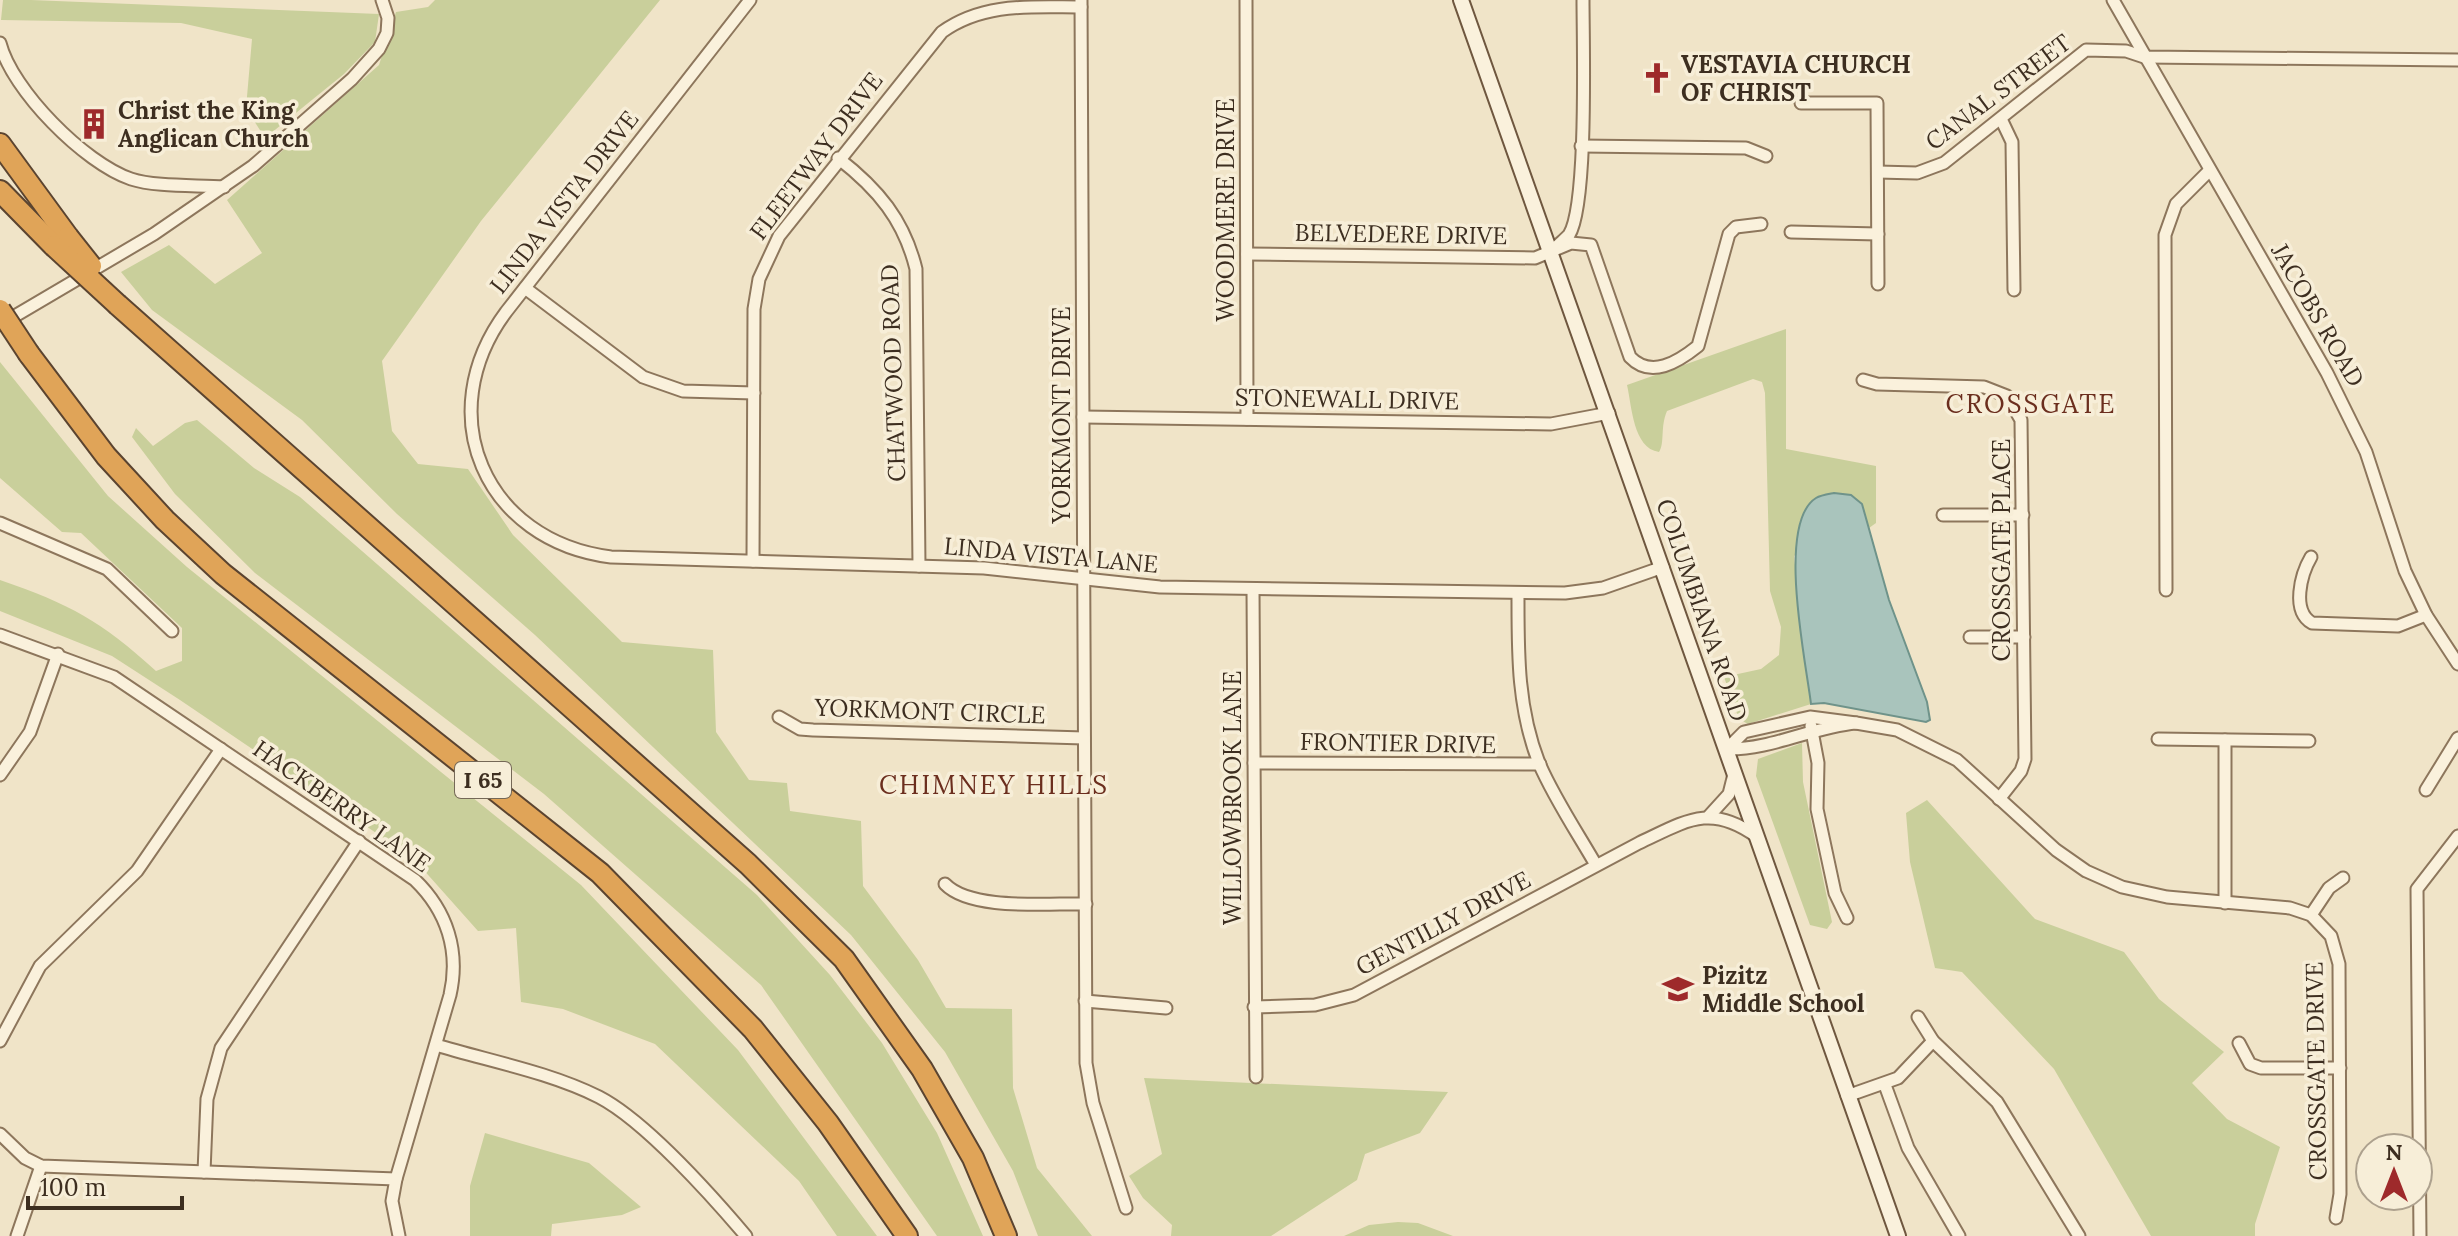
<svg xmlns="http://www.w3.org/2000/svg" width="2458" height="1236" viewBox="0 0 2458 1236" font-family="Lora,serif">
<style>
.green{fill:#c9cf9b}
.water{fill:#a9c4bc;stroke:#6f938a;stroke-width:2}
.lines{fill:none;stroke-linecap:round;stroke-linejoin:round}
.minor-casing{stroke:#8d765c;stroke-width:15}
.secondary-casing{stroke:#6f573f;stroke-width:18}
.motorway-casing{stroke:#5b4430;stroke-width:24}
.minor{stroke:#faf1dc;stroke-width:11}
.secondary{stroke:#faf1dc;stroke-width:14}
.motorway{stroke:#e0a458;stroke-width:20}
.motorway-bridge-casing{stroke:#5b4430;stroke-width:24;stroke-linecap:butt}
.motorway-bridge{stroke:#e0a458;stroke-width:20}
.labels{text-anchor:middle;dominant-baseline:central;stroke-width:7;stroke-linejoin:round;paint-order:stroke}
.shield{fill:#f7eed8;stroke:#756857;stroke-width:2}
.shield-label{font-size:22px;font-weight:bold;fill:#3d2e20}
.poi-label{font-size:24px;font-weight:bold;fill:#3d2e20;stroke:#f7eed8;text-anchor:start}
.street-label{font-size:24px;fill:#3d2e20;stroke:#f7eed8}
.neighbourhood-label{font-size:26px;letter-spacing:2px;fill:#6b2e1e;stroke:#f7eed8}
</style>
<rect width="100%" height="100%" fill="#f0e4c8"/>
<!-- green -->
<g class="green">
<path d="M 3,0 L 31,0 L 379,14 L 375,42 L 344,74 L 265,138 L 246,108 L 252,39 L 181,23 L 1,20 Z"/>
<path d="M 435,0 L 660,0 L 481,221 L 382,361 L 392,431 L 418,464 L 468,469 L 513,535 L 622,642 L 713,650 L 716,732 L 749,780 L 787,783 L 790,811 L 861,821 L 863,886 L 918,960 L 946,1008 L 1012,1009 L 1013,1088 L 1037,1168 L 1092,1236 L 1038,1236 L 1013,1171 L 945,1052 L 851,935 L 535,635 L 397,514 L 302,420 L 152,310 L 121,272 L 169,245 L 215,284 L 262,253 L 227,200 L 379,65 L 396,12 L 428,7 Z"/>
<path d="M 1786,329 L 1786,449 L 1876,466 L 1876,523 L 1869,528 L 1862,503 L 1794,556 L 1811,704 L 1748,724 L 1739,719 L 1724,677 L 1761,669 L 1779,655 L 1781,627 L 1770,591 L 1765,393 L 1762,382 L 1753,379 L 1667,411 C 1660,427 1665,443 1659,452 C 1633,448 1632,407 1627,385 Z"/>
<path d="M 0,362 L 108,496 L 187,567 L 581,885 L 738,1050 L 877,1236 L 837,1236 L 799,1181 L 655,1044 L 563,1009 L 521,1002 L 516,928 L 478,931 L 413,858 L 180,700 L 112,656 L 0,611 L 0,580 C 70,604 101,621 156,671 L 182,661 L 182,628 L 81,533 L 62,532 L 0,478 Z"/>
<path d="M 197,420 L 254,468 L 300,497 L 757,895 L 830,975 L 882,1043 L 937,1133 L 983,1236 L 937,1236 L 761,985 L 544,794 L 255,573 L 175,494 L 132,437 L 136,428 L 153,446 L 185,423 Z"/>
<path d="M 1802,743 L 1803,782 L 1832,922 L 1827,929 L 1810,925 L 1756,776 L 1758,759 Z"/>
<path d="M 1927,800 L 2035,919 L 2124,952 L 2159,999 L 2224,1052 L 2192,1083 L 2227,1119 L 2280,1147 L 2255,1224 L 2255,1236 L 2151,1236 L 2054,1069 L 1962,972 L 1935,968 L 1910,862 L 1906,813 Z"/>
<path d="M 1144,1078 L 1448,1092 L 1420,1133 L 1365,1154 L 1357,1180 L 1271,1236 L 1171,1236 L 1172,1225 L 1143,1198 L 1129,1176 L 1162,1154 Z"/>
<path d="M 485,1133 L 589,1163 L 641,1207 L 622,1215 L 552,1224 L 551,1236 L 470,1236 L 470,1186 Z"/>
<path d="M 1398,1222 L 1418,1223 L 1453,1236 L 1344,1236 L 1369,1225 Z"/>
</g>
<!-- water -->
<path class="water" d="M 1834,493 L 1851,495 L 1862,504 L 1889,600 L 1927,702 L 1930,720 L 1926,722 L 1824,703 L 1811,704 C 1806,662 1776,523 1816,498 C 1821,495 1829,494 1834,493 Z"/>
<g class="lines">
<defs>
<g id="minor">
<path d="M 750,0 L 506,312 C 430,414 484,541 611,557 L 984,568 L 1160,587 L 1565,593 L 1603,588 L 1663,567"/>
<path d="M 1081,0 L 1086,1063 L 1093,1103 L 1126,1208"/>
<path d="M 1246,0 L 1247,419"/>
<path d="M 2113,0 L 2327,373 L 2366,452 L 2405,571 L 2426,615 L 2458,664"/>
<path d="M 0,43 C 12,90 84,163 131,179 C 155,187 197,185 224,187"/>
<path d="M 1801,103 L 1877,103 L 1878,284"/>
<path d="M 2002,121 L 2012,142 L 2014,290"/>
<path d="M 1581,146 L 1746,148 L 1766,156"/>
<path d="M 838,158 C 878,189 904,220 916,269 L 919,566"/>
<path d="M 1878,172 L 1917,173 L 1944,163 L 2086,50 L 2126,51 L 2144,57 L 2458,60"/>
<path d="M 1791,232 L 1878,234"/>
<path d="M 1555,248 C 1559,244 1565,239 1569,235 C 1588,205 1583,42 1583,0"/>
<path d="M 1247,254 L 1535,258 L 1571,243 L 1591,245 L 1630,357 C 1651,379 1678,362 1698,346 L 1729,234 L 1736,227 L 1761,224"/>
<path d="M 525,288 L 643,377 L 683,391 L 754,393"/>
<path d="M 3,323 L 154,234 L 253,166 L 352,79 L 379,49 L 387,33 L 388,18 L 382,0"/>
<path d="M 1863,380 L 1877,384 L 1984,387 L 2007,396 L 2021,420 L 2025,759 L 2021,771 L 1999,799"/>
<path d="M 1083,417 L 1551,424 L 1609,413"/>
<path d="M 1943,515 L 2023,515"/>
<path d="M 0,523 L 107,569 L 172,631"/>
<path d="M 2311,557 C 2301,574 2291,611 2312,623 L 2398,626 L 2426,615"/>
<path d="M 753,561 L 754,309 L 759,279 L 779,236 L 942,32 C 984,2 1032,7 1081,7"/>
<path d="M 1253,589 L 1256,1077"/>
<path d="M 2166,590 L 2165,235 L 2176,204 L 2209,171"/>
<path d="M 1518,593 C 1518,651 1517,707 1539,763 C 1554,798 1577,832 1596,865"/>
<path d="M 0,635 L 114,677 L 415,880 C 447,911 460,951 450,995 L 396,1179 L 392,1201 L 399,1236"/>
<path d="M 1970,637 L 2024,637"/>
<path d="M 779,717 L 800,729 L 813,730 L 1084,738"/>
<path d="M 1810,717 L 1856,723 C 1812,727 1771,750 1727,749 L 1744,732 Z"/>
<path d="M 1856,723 L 1897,730 L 1957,760 L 2056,850 L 2086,871 L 2122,887 L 2167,897 L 2290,908 L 2311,915 L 2331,936 L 2339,964 L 2340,1194 L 2336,1218"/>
<path d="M 1811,726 L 1818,763 L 1817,809 L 1835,893 L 1847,918"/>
<path d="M 2158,739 L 2309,741"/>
<path d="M 2225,740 L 2225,903"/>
<path d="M 1254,763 L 1540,764"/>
<path d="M 0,775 L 30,732 L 58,654"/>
<path d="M 2426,790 L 2458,738"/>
<path d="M 1709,816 L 1729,794 L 1734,774"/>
<path d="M 945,884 C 971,911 1048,903 1086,904"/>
<path d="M 2311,915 L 2329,888 L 2343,878"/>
<path d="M 1085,1001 L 1166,1008"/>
<path d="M 1254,1007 L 1315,1005 L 1354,995 L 1639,843 C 1686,821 1710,803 1756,836"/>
<path d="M 1918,1017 L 1933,1041 L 1997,1102 L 2079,1236"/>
<path d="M 0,1041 L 40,966 L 137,871 L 221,749"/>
<path d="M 2239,1043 L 2250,1064 L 2261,1068 L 2340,1068"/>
<path d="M 436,1045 C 489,1061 549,1072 599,1097 C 645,1121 712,1196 746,1236"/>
<path d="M 1885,1085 L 1908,1148 L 1959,1236"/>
<path d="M 1847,1096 L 1898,1078 L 1933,1041"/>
<path d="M 0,1134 L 25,1158 L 41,1166 L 396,1179"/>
<path d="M 204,1172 L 207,1099 L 221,1048 L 359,841"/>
<path d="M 17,1236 L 41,1166"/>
<path d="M 2420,1236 L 2417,889 L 2458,836"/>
</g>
<path id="secondary" d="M 1461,0 L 1898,1236"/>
<g id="motorway">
<path d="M 0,144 L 68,237"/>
<path d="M 0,191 L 54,246"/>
<path d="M 118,305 L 748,864 L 844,959 L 922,1069 L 973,1158 L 1006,1236"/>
<path d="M 29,354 L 106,456 L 165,520 L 223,574 L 600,873 L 753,1029 L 828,1123 L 907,1236"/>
</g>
</defs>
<!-- minor casing -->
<use href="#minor" class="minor-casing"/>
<!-- secondary casing -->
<use href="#secondary" class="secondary-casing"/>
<!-- motorway casing -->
<use href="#motorway" class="motorway-casing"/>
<!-- minor -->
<use href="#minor" class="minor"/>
<!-- secondary -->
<use href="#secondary" class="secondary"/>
<!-- motorway -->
<use href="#motorway" class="motorway"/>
<defs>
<g id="motorway-bridge">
<path d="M 68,237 L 91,266"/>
<path d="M 54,246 L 118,305"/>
<path d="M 0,310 L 29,354"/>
</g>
</defs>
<!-- motorway-bridge casing -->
<use href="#motorway-bridge" class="motorway-bridge-casing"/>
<!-- motorway-bridge -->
<use href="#motorway-bridge" class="motorway-bridge"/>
</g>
<!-- icons -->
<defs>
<symbol id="church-bare" viewBox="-9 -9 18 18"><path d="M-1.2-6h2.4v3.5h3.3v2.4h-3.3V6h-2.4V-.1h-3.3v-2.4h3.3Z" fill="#9e2a2b" stroke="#f7eed8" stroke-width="2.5" paint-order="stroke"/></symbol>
<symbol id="building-bare" viewBox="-9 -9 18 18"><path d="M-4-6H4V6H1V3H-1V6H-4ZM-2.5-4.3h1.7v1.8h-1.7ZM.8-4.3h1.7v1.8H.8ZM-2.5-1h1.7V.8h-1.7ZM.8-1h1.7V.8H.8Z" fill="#9e2a2b" stroke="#f7eed8" stroke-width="2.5" paint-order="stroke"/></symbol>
<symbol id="school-bare" viewBox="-9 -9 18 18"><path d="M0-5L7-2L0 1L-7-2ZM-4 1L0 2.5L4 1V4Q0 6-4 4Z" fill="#9e2a2b" stroke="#f7eed8" stroke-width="2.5" paint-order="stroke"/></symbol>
</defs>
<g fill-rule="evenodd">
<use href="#church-bare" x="1635" y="56" width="44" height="44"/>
<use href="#building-bare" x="72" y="102" width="44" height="44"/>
<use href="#school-bare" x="1656" y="967" width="44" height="44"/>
</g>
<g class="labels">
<!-- shield labels -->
<rect class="shield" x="455" y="762" width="56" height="36" rx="6"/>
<g class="shield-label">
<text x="483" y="780">I 65</text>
</g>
<!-- poi labels -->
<g class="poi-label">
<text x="1681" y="64">VESTAVIA CHURCH<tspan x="1681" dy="28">OF CHRIST</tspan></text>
<text x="118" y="110">Christ the King<tspan x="118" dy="28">Anglican Church</tspan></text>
<text x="1702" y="975">Pizitz<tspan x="1702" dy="28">Middle School</tspan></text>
</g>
<!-- street labels -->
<g class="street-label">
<text transform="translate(1998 92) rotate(-37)">CANAL STREET</text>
<text transform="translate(816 156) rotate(-53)">FLEETWAY DRIVE</text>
<text transform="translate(564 202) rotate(-52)">LINDA VISTA DRIVE</text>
<text transform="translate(1225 210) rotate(-90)">WOODMERE DRIVE</text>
<text transform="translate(1401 234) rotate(1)">BELVEDERE DRIVE</text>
<text transform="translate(2318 315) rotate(60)">JACOBS ROAD</text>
<text transform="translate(893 373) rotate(-92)">CHATWOOD ROAD</text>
<text transform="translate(1347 399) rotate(1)">STONEWALL DRIVE</text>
<text transform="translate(1061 415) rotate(-90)">YORKMONT DRIVE</text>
<text transform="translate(2001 550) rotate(-90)">CROSSGATE PLACE</text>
<text transform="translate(1051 555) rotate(5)">LINDA VISTA LANE</text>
<text transform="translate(1702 610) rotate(71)">COLUMBIANA ROAD</text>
<text transform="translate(930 711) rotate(2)">YORKMONT CIRCLE</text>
<text transform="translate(1398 743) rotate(1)">FRONTIER DRIVE</text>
<text transform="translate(1232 798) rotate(-90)">WILLOWBROOK LANE</text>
<text transform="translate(342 806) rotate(35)">HACKBERRY LANE</text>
<text transform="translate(1443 923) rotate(-28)">GENTILLY DRIVE</text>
<text transform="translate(2316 1071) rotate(-91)">CROSSGATE DRIVE</text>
</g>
<!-- neighbourhood labels -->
<g class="neighbourhood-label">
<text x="2031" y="403">CROSSGATE</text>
<text x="994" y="784">CHIMNEY HILLS</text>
</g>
</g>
<!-- north arrow -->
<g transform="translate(2394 1172)"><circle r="38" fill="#f7eed8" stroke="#ada18e" stroke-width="2"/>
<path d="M0-6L14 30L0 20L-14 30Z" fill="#9e2a2b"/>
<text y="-12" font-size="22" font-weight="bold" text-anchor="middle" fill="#3d2e20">N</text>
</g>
<!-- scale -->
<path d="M28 1196v12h154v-12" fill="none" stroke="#3d2e20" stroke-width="4"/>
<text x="40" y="1196" font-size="24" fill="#3d2e20" stroke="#f7eed8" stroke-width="6" paint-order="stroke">100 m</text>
</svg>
